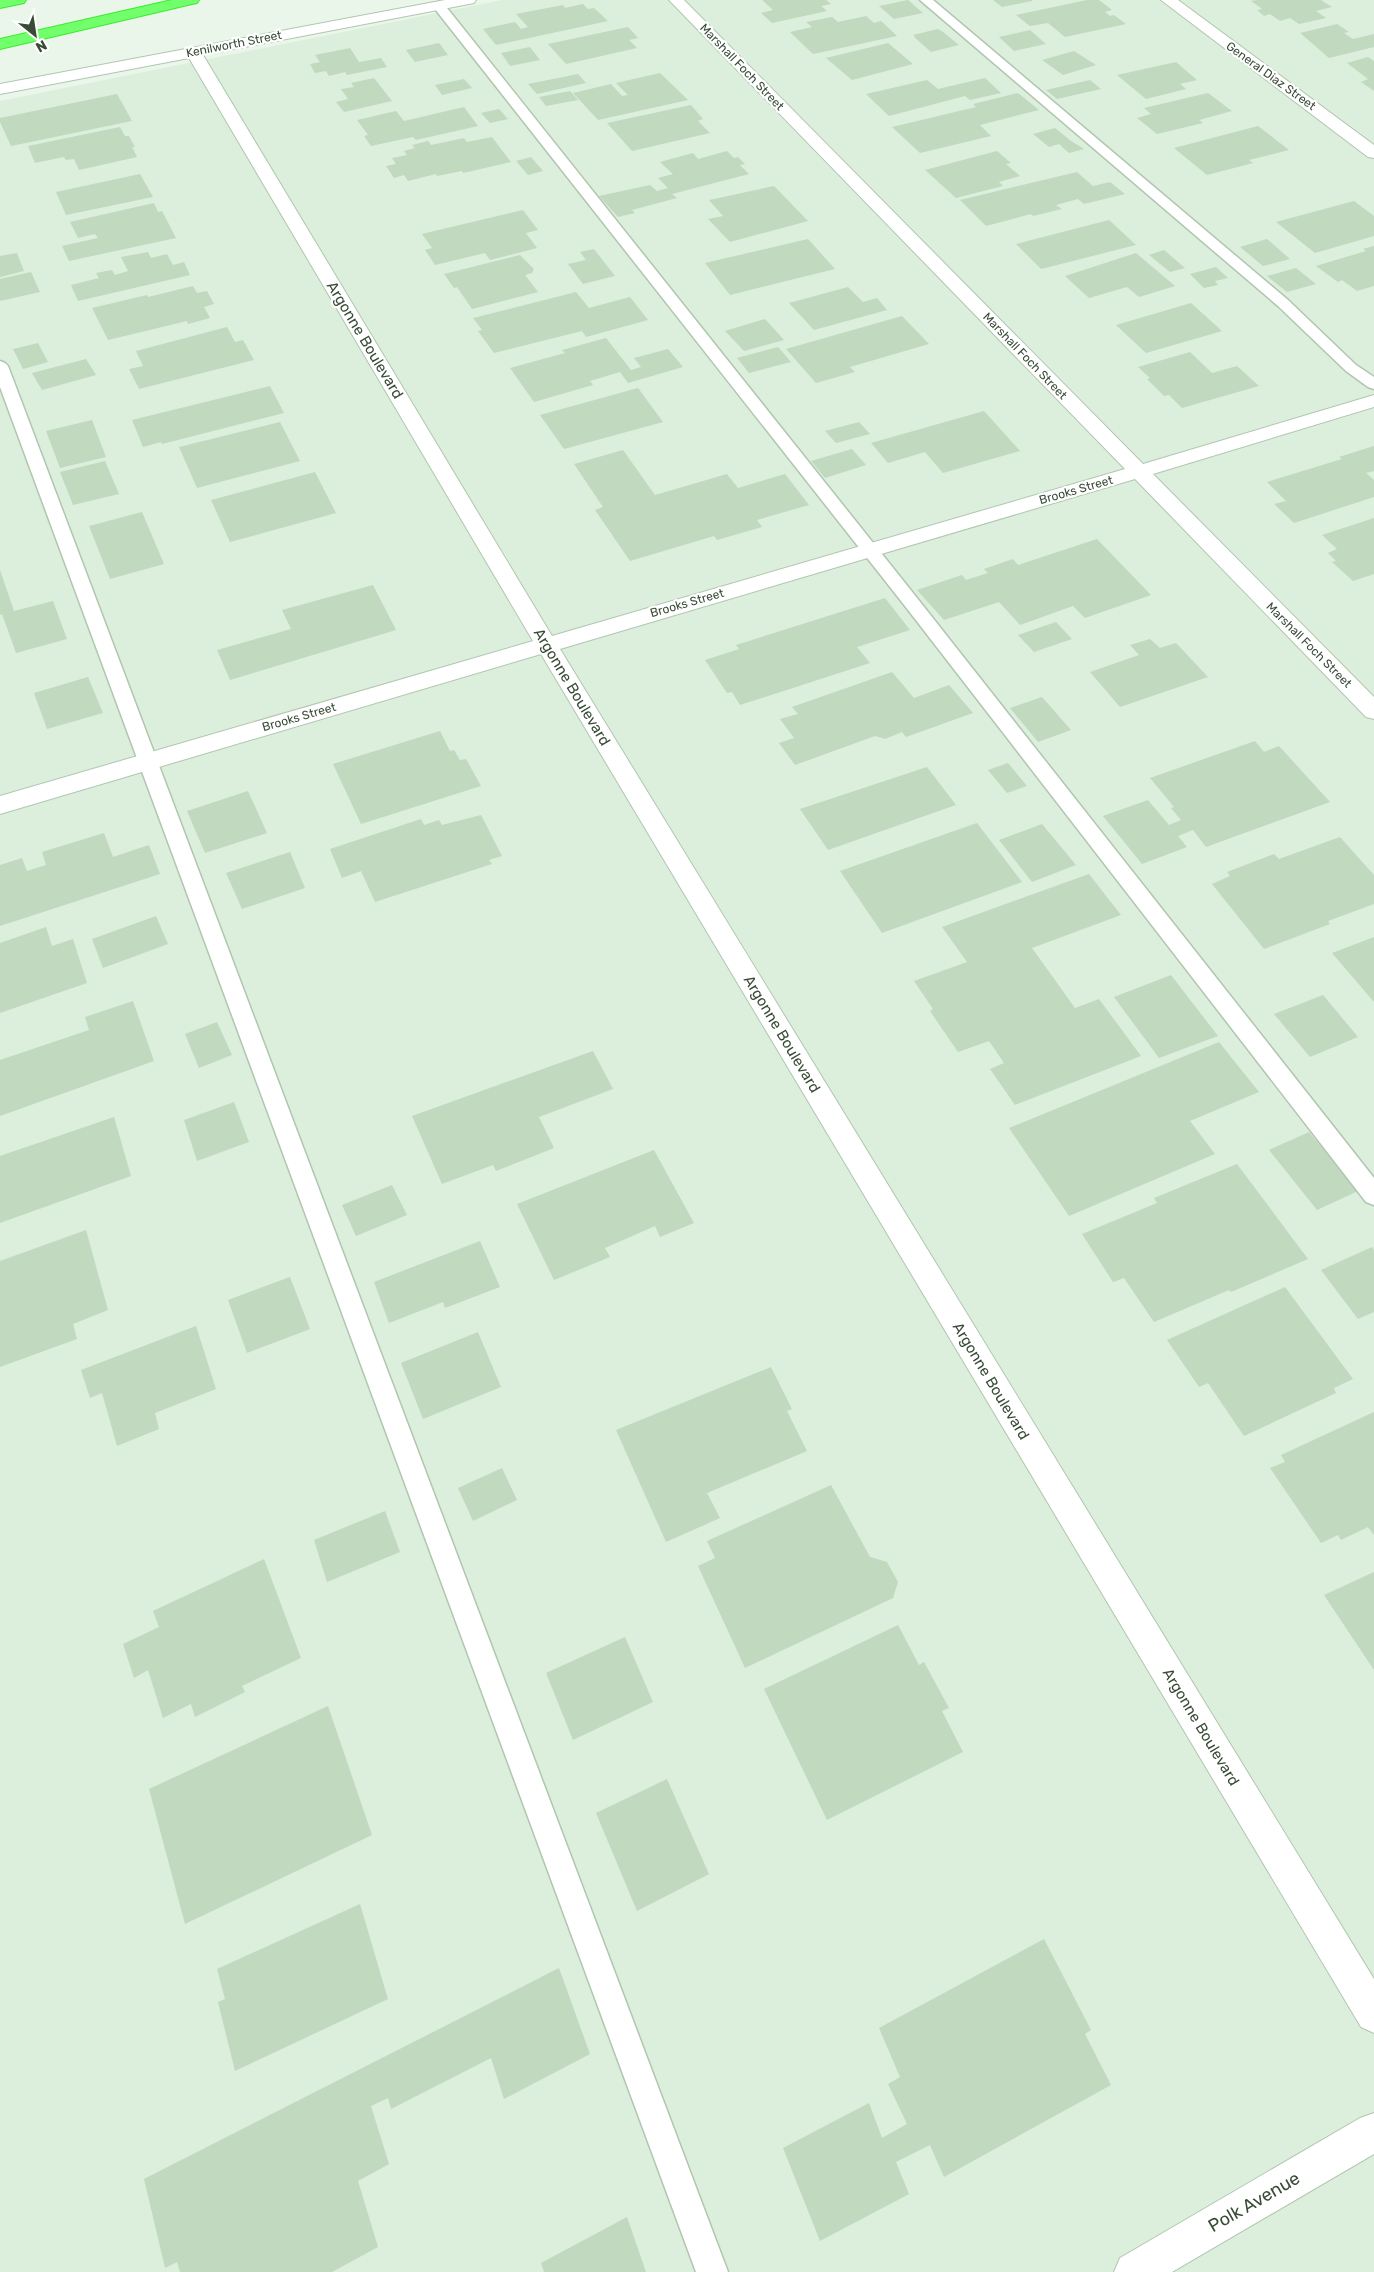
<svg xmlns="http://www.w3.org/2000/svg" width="1374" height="2272" viewBox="0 0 1374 2272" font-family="Rubik,sans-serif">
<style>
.residential{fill:#dceedc}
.building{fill:#c1d9bf}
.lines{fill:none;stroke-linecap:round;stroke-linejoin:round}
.service-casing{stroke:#b0c6af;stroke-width:3}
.minor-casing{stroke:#b0c6af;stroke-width:2}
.motorway-casing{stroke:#3ee931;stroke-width:2}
.service{fill:#fff;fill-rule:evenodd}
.minor{fill:#fff;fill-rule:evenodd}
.motorway{fill:#71ff6c;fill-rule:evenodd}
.labels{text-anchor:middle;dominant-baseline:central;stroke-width:4.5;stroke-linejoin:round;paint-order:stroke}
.far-street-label{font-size:12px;fill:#394b37;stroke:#fff}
.street-label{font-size:15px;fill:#394b37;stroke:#fff}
.near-street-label{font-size:18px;fill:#394b37;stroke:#fff}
</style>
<rect width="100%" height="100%" fill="#eaf6ea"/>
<!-- residential -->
<path class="residential" d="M 502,0 L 1374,0 L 1374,2272 L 0,2272 L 0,101 Z"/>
<!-- building -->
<g class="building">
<path d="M 762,0 L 826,0 L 831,4 L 821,6 L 827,11 L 772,23 L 761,13 L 773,10 Z"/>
<path d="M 908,0 L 923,13 L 894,19 L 879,6 Z"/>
<path d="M 993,0 L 1032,0 L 1032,1 L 1002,7 Z"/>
<path d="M 1087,0 L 1099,0 L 1112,10 L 1105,12 L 1110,16 L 1114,15 L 1126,24 L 1065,37 L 1048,23 L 1030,26 L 1016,15 Z"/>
<path d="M 1257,0 L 1321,0 L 1332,7 L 1316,11 L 1326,18 L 1299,24 L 1290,18 L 1280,21 L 1270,14 L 1264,16 L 1257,10 L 1262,9 L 1251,1 Z"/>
<path d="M 583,4 L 588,9 L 594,8 L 608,21 L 496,45 L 483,29 L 515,22 L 521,29 L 528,27 L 516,14 L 563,5 L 565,8 Z"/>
<path d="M 866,16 L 874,23 L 881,21 L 897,36 L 813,54 L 790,32 L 812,27 L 806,22 L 832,17 L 838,22 Z"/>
<path d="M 1337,24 L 1349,32 L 1344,33 L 1353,39 L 1374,34 L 1374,47 L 1329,58 L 1300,33 Z"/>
<path d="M 628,27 L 638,38 L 629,40 L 637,48 L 566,64 L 548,44 Z"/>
<path d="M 938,29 L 943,32 L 959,45 L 931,52 L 914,37 L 916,37 L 913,35 Z"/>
<path d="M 1030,30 L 1046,44 L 1014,51 L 999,37 Z"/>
<path d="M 439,43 L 448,55 L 415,62 L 406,50 Z"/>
<path d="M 888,43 L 913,64 L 852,80 L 826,58 Z"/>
<path d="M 530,47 L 540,60 L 510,66 L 501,53 Z"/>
<path d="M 350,48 L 359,62 L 381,58 L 387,67 L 347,75 L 345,72 L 329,76 L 326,71 L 315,73 L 310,64 L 320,62 L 315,55 Z"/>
<path d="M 1074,51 L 1096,65 L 1063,75 L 1042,60 Z"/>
<path d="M 1368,57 L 1374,61 L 1374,91 L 1361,82 L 1368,79 L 1347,63 Z"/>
<path d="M 1176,62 L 1197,80 L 1180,84 L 1186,89 L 1146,99 L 1117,75 Z"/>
<path d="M 660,73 L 688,100 L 598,120 L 573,93 L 611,84 L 622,96 L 628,95 L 616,83 Z"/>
<path d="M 578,74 L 586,83 L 537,94 L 528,84 Z"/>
<path d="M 374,78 L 392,101 L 344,112 L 336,102 L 348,99 L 341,89 L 354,87 L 351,83 Z"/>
<path d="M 985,78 L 1001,93 L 970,100 L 965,96 L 889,116 L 866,94 L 927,80 L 938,89 Z"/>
<path d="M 464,79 L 472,88 L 442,95 L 435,85 Z"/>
<path d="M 1090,80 L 1101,89 L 1057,99 L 1046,90 Z"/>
<path d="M 570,91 L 578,100 L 546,106 L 539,97 Z"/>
<path d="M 1018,93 L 1039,110 L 980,125 L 991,136 L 920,153 L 892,127 L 976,107 L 973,104 Z"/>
<path d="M 1208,93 L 1232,111 L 1199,120 L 1203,123 L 1157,134 L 1137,118 L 1151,114 L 1144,108 Z"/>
<path d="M 117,94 L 132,121 L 11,146 L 0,122 L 0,118 Z"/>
<path d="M 691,105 L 703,119 L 698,121 L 710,133 L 632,151 L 607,123 Z"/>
<path d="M 464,107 L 478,126 L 416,140 L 413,137 L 371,146 L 364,136 L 368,135 L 357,120 L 396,111 L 404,121 Z"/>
<path d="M 499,109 L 508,119 L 490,123 L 481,113 Z"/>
<path d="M 1258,126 L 1289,150 L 1249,160 L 1253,163 L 1207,175 L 1174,148 Z"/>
<path d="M 120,127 L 125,136 L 129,136 L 135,147 L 132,147 L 137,157 L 79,170 L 74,159 L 66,160 L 64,157 L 35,163 L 28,146 Z"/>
<path d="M 1055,128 L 1071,141 L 1084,149 L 1069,153 L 1059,144 L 1049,147 L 1033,134 Z"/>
<path d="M 492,137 L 511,162 L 463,173 L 462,171 L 437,176 L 436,174 L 408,181 L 404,175 L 394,178 L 386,166 L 396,164 L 392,158 L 407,155 L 404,151 L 415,148 L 412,145 L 428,141 L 431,145 L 464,138 L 467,142 Z"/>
<path d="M 727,151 L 734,158 L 738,157 L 745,164 L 740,165 L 749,174 L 672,194 L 677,198 L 632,210 L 635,213 L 618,217 L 599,196 L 650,185 L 657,191 L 668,188 L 658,178 L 673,174 L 660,162 L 693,153 L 698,159 Z"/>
<path d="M 997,151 L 1011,163 L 1006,164 L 1020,176 L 999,182 L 1003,186 L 956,198 L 925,170 Z"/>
<path d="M 531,157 L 543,171 L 528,175 L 516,161 Z"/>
<path d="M 1077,172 L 1093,186 L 1110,182 L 1125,194 L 1084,204 L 1078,199 L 1056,205 L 1062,209 L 1033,216 L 1031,214 L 986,226 L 960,200 Z"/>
<path d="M 140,174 L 153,197 L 66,215 L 56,192 Z"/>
<path d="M 774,186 L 808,221 L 730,242 L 708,219 L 723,216 L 709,200 Z"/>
<path d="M 1354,201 L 1374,216 L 1374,236 L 1315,253 L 1276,222 Z"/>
<path d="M 154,203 L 158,212 L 162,211 L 176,238 L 69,261 L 62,246 L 98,238 L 95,234 L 78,238 L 70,222 Z"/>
<path d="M 523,210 L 538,230 L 526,233 L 537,248 L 490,260 L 485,253 L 435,265 L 425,250 L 432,248 L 422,234 Z"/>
<path d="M 1109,220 L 1136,245 L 1041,269 L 1016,244 Z"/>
<path d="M 808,239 L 835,269 L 730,295 L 705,263 Z"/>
<path d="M 1267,239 L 1290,259 L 1263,266 L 1240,247 Z"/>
<path d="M 1374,246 L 1374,286 L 1357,291 L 1342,280 L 1338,282 L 1316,266 L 1366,251 L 1363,249 Z"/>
<path d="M 594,249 L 615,276 L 583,284 L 568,264 L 586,260 L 580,252 Z"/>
<path d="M 1164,250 L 1185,268 L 1170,272 L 1149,255 Z"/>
<path d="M 148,252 L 151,258 L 167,254 L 173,265 L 184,262 L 190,275 L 78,301 L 71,285 L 99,278 L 96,273 L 112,270 L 115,275 L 128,271 L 121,257 Z"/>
<path d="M 17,253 L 24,271 L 0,277 L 0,256 Z"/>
<path d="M 1136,253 L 1175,286 L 1139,297 L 1127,287 L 1089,298 L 1065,276 Z"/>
<path d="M 520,255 L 534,269 L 532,273 L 525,275 L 538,292 L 472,309 L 457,287 L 454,288 L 444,274 Z"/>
<path d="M 1216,267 L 1228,278 L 1215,281 L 1218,285 L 1204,288 L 1190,274 Z"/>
<path d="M 1296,268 L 1316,284 L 1287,292 L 1267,276 Z"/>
<path d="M 31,272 L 40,292 L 0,301 L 0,279 Z"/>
<path d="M 193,286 L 197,293 L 207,291 L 214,304 L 204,307 L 210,318 L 188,324 L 187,321 L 108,340 L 92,308 L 147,295 L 148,297 Z"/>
<path d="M 848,287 L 863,302 L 877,298 L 887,310 L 814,330 L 789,303 Z"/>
<path d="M 576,292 L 589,308 L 630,297 L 648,320 L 586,337 L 582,331 L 494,353 L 478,331 L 482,330 L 473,318 Z"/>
<path d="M 1191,303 L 1222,331 L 1146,353 L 1116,325 Z"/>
<path d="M 902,316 L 929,344 L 850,367 L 855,372 L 816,383 L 786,349 Z"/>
<path d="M 765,319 L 784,340 L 744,351 L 725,331 Z"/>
<path d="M 227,327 L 235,342 L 243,340 L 254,360 L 139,389 L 129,369 L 143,366 L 136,351 Z"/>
<path d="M 606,338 L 631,370 L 641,367 L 634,358 L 668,349 L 683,367 L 628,383 L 620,372 L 590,381 L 593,385 L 534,402 L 510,368 L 565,353 L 562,350 Z"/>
<path d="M 38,343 L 48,362 L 23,369 L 13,349 Z"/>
<path d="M 778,347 L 791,362 L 749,373 L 737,358 Z"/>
<path d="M 1190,352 L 1212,373 L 1237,366 L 1259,386 L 1182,408 L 1169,395 L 1164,396 L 1147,379 L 1150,378 L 1138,367 Z"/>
<path d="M 86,359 L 96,375 L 42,390 L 32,373 Z"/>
<path d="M 270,386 L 284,413 L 162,444 L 161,442 L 143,447 L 132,420 Z"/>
<path d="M 638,388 L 663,422 L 564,449 L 540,415 Z"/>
<path d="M 984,411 L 1020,451 L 943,473 L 925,452 L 888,463 L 871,443 Z"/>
<path d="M 92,420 L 106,457 L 60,468 L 46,431 Z"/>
<path d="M 280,422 L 300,461 L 197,488 L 179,447 Z"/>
<path d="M 859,422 L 870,434 L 836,443 L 825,431 Z"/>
<path d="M 1374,446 L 1374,471 L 1366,473 L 1374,480 L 1374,497 L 1294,523 L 1274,504 L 1286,501 L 1267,482 L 1342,459 L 1339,457 Z"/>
<path d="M 852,449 L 866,465 L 825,478 L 811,461 Z"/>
<path d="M 623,450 L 655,495 L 727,474 L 738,488 L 785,474 L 809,505 L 757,520 L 762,527 L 717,540 L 714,536 L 630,561 L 595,510 L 603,507 L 574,464 Z"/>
<path d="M 105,461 L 119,494 L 73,505 L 60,472 Z"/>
<path d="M 315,472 L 336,513 L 230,542 L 211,500 Z"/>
<path d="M 142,512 L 164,564 L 110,579 L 89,526 Z"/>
<path d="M 1374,518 L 1374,574 L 1353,581 L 1332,562 L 1336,561 L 1328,553 L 1337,549 L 1322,535 Z"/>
<path d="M 1097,539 L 1151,595 L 1085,618 L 1073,606 L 1020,625 L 999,602 L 944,620 L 917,590 L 962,575 L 966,580 L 988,573 L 984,569 L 1013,559 L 1018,565 Z"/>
<path d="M 0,570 L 14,611 L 53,601 L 67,639 L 16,653 L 2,614 L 0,615 Z"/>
<path d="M 373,585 L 396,630 L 230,680 L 217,650 L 291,629 L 282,610 Z"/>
<path d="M 885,598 L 910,630 L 857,647 L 870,663 L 740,705 L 732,692 L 727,693 L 705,660 L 739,649 L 736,645 Z"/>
<path d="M 1056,622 L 1072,639 L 1034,652 L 1018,635 Z"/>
<path d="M 1150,639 L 1160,648 L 1176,643 L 1208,677 L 1120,707 L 1090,672 L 1139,655 L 1130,645 Z"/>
<path d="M 892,672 L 914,698 L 949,685 L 973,713 L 906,737 L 902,732 L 885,739 L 875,736 L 795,765 L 779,743 L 794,738 L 780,719 L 798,714 L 792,707 Z"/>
<path d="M 88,677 L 103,713 L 47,729 L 34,693 Z"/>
<path d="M 1042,697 L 1071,730 L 1038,742 L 1010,708 Z"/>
<path d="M 440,731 L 450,751 L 454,750 L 460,760 L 466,759 L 481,786 L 361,824 L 333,764 Z"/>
<path d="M 1255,741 L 1264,752 L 1279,746 L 1330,802 L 1206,847 L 1193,830 L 1178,836 L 1187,847 L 1142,864 L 1103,816 L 1148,800 L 1169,825 L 1181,820 L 1171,808 L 1174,807 L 1150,778 Z"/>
<path d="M 1008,763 L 1027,786 L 1007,793 L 988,770 Z"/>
<path d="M 927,767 L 956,805 L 828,850 L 800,809 Z"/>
<path d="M 248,791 L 267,833 L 205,853 L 187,811 Z"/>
<path d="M 481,815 L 502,856 L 489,860 L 492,864 L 375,902 L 361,871 L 342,878 L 330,849 L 421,819 L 424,825 L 439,820 L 442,825 Z"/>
<path d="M 977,823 L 1022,882 L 882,933 L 840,871 Z"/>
<path d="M 1042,824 L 1076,865 L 1032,882 L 999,840 Z"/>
<path d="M 104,833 L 113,857 L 149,845 L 160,874 L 0,926 L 0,865 L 22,858 L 27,871 L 46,865 L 42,852 Z"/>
<path d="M 1340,837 L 1374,875 L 1374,904 L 1328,921 L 1330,924 L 1264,949 L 1212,884 L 1230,876 L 1227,872 L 1274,854 L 1279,859 Z"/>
<path d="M 290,852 L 305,888 L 242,909 L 226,873 Z"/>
<path d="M 1089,874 L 1121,915 L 1032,948 L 1075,1008 L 1099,999 L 1141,1056 L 1015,1105 L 990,1069 L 1004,1063 L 989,1041 L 958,1052 L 930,1011 L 933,1009 L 914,981 L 967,962 L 942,927 Z"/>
<path d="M 156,916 L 168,944 L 103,968 L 92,939 Z"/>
<path d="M 46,927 L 52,946 L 73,939 L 87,983 L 0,1013 L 0,943 Z"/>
<path d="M 1374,937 L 1374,1002 L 1332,953 Z"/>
<path d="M 1171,975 L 1218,1036 L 1159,1058 L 1114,997 Z"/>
<path d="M 1323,995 L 1358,1037 L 1310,1057 L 1274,1014 Z"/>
<path d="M 133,1001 L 154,1061 L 0,1116 L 0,1060 L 89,1030 L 85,1017 Z"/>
<path d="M 217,1022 L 232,1055 L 199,1068 L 185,1034 Z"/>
<path d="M 1219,1042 L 1259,1092 L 1190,1121 L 1215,1154 L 1069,1216 L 1009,1128 Z"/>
<path d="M 593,1051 L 613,1089 L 539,1117 L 554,1148 L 496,1171 L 493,1165 L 442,1184 L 412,1116 Z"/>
<path d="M 234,1102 L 249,1142 L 197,1161 L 184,1120 Z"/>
<path d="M 114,1117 L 131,1176 L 0,1223 L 0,1156 Z"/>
<path d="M 1309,1132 L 1358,1191 L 1317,1210 L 1269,1150 Z"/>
<path d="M 654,1150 L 694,1223 L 660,1237 L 655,1226 L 605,1248 L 610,1257 L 554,1280 L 517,1204 Z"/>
<path d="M 1237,1164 L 1308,1259 L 1231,1292 L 1229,1290 L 1154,1322 L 1124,1278 L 1113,1282 L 1082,1234 L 1157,1203 L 1154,1198 Z"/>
<path d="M 392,1185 L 407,1215 L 356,1236 L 342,1205 Z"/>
<path d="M 86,1230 L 108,1310 L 73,1324 L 77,1339 L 0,1367 L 0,1261 Z"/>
<path d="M 480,1241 L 500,1287 L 445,1308 L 443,1302 L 389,1323 L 374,1282 Z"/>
<path d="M 1372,1247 L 1374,1250 L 1374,1312 L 1358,1319 L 1321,1270 Z"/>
<path d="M 290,1277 L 310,1329 L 247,1353 L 228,1300 Z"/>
<path d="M 1285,1287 L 1353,1379 L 1334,1388 L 1336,1393 L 1244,1436 L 1208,1383 L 1199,1387 L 1167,1340 Z"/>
<path d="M 196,1326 L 216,1389 L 155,1413 L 159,1429 L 117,1446 L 102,1393 L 90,1398 L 81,1370 Z"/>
<path d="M 478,1332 L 501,1387 L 423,1419 L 401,1363 Z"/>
<path d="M 771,1367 L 792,1409 L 787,1411 L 807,1451 L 707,1493 L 720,1518 L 666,1542 L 616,1430 Z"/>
<path d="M 1374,1412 L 1374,1535 L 1368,1527 L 1341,1540 L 1338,1535 L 1321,1543 L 1270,1468 L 1285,1462 L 1281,1455 Z"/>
<path d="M 502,1468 L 517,1500 L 473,1521 L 458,1488 Z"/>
<path d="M 831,1485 L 870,1557 L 887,1562 L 898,1582 L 893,1598 L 745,1668 L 698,1566 L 715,1558 L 707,1541 Z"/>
<path d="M 385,1511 L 400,1552 L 327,1582 L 314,1540 Z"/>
<path d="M 264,1559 L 301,1658 L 242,1686 L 245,1692 L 195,1717 L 191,1704 L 163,1718 L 148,1670 L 134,1678 L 123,1644 L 159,1627 L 153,1611 Z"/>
<path d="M 1374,1572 L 1374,1670 L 1324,1595 Z"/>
<path d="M 898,1625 L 919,1665 L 924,1662 L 949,1708 L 942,1711 L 963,1752 L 827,1820 L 764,1689 Z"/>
<path d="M 625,1637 L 653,1702 L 573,1740 L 546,1673 Z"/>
<path d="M 328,1706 L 372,1835 L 185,1924 L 149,1789 Z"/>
<path d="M 667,1779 L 709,1874 L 637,1911 L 596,1813 Z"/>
<path d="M 360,1904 L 388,1999 L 235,2071 L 218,2002 L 225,1999 L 217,1969 Z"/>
<path d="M 1044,1939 L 1091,2030 L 1085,2034 L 1111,2085 L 944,2177 L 930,2145 L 896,2162 L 909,2194 L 820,2241 L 783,2148 L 869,2103 L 882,2138 L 907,2124 L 888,2084 L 900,2077 L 879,2028 Z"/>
<path d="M 559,1968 L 590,2054 L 504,2099 L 491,2058 L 391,2109 L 388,2098 L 371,2106 L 389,2164 L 358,2181 L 378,2247 L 332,2272 L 180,2272 L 177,2262 L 165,2268 L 144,2179 Z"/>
<path d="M 627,2217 L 646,2272 L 544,2272 L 541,2263 Z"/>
</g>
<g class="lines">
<defs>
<g id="service">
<path d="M 920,0 L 933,0 L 1288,300 L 1356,365 L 1374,377 L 1374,389 L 1368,387 L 1346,371 L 1278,306 Z"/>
<path d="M 439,2 L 443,3 L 917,598 L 1374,1178 L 1374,1205 L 1366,1202 L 905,606 L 435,9 L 433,6 L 435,3 Z"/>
<path d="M 0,361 L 5,363 L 8,366 L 728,2272 L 696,2272 L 0,387 Z"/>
</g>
<g id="minor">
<path d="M 445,0 L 476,0 L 474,3 L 469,4 L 203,55 L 552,636 L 1125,469 L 669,0 L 684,0 L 1143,464 L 1374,395 L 1374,407 L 1153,474 L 1374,697 L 1374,719 L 1366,717 L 1135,479 L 560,649 L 1374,1979 L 1374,2033 L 1361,2027 L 541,654 L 0,814 L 0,796 L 533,641 L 189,58 L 0,94 L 0,84 Z"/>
<path d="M 1161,0 L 1178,0 L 1374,145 L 1374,158 L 1368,157 Z"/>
<path d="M 1374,2113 L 1374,2154 L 1172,2272 L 1114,2272 L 1120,2258 L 1360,2118 Z"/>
</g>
<g id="motorway">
<path d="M 0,0 L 26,0 L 24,3 L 0,8 Z"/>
<path d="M 172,0 L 199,0 L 197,3 L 192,4 L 0,49 L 0,39 Z"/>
</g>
</defs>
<!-- service casing -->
<use href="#service" class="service-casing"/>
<!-- minor casing -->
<use href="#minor" class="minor-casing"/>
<!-- motorway casing -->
<use href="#motorway" class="motorway-casing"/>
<!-- service -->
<use href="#service" class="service"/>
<!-- minor -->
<use href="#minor" class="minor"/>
<!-- motorway -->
<use href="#motorway" class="motorway"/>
</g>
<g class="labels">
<!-- far-street labels -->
<g class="far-street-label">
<text transform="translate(234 44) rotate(-11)">Kenilworth Street</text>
<text transform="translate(742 67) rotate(46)">Marshall Foch Street</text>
<text transform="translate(1271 76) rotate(36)">General Diaz Street</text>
<text transform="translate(1025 356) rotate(46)">Marshall Foch Street</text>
<text transform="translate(1076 490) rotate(-16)">Brooks Street</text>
<text transform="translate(687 603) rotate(-16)">Brooks Street</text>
<text transform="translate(1309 645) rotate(45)">Marshall Foch Street</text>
<text transform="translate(299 717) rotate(-16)">Brooks Street</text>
</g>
<!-- street labels -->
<g class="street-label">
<text transform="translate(365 340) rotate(59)">Argonne Boulevard</text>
<text transform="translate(572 687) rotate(59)">Argonne Boulevard</text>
<text transform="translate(782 1034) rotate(59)">Argonne Boulevard</text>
<text transform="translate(991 1381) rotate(59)">Argonne Boulevard</text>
<text transform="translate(1201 1727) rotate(59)">Argonne Boulevard</text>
</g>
<!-- near-street labels -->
<g class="near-street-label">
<text transform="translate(1254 2202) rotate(-30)">Polk Avenue</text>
</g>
</g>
<!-- north arrow -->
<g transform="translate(35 35) rotate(150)" stroke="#ffffff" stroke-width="4" paint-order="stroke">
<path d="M0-4L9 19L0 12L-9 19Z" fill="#394b37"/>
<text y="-8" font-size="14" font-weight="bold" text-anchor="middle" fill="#394b37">N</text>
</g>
</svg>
